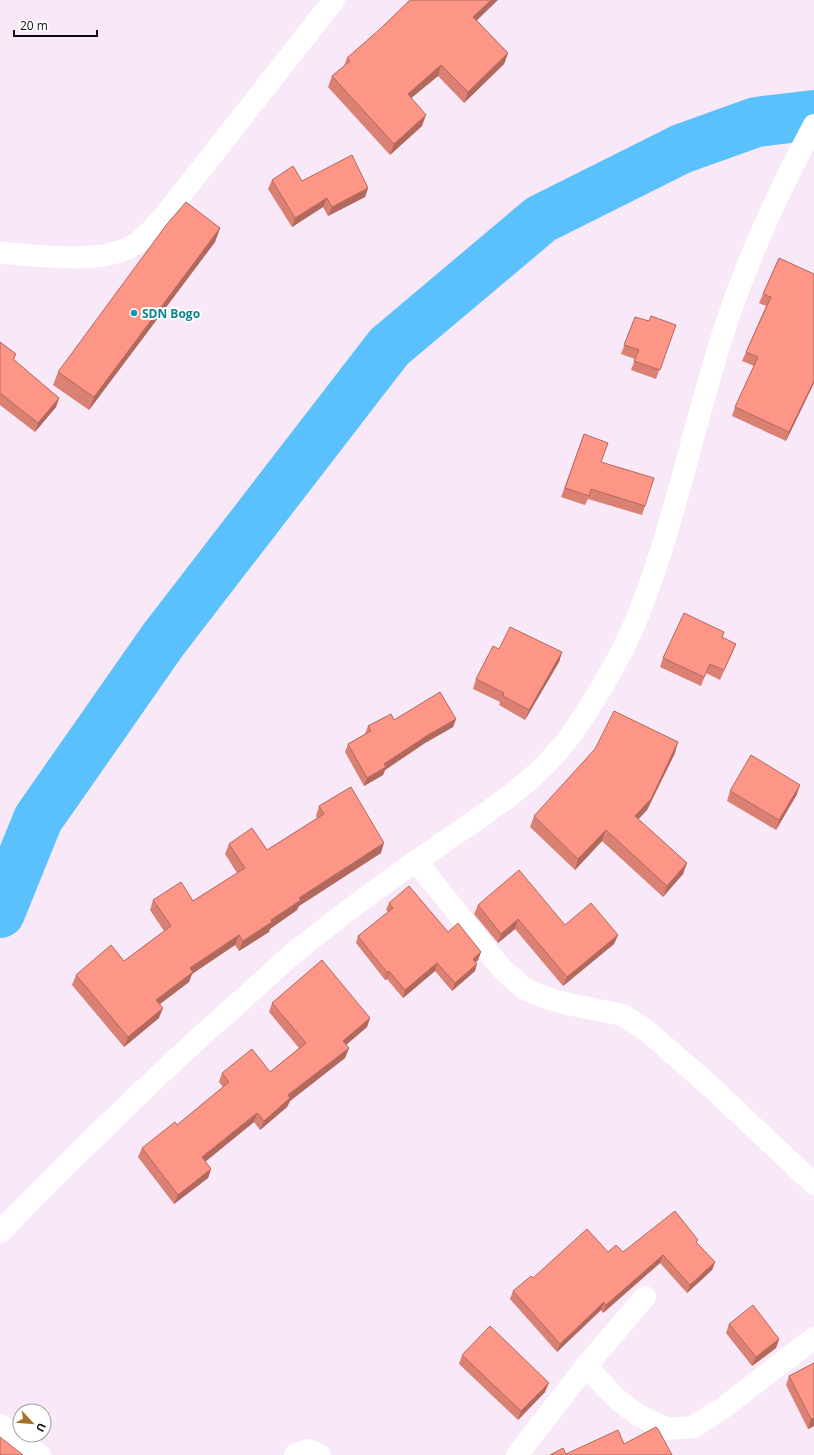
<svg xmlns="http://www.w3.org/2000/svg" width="814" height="1455" viewBox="0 0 814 1455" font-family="'Open Sans',sans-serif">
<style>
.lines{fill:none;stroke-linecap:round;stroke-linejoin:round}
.river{stroke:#5bc1fc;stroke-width:50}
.minor{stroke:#fff;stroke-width:22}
.wall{fill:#da8173}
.shaded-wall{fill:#b1695e}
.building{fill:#fd9686;stroke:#b1695e}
.culture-dot{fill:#0f9aa8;stroke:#fff;stroke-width:1.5}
.labels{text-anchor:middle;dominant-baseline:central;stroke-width:4;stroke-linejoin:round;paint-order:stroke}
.culture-label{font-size:12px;font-weight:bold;fill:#0d838f;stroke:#fff;text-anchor:start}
</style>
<rect width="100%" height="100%" fill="#f9e8f8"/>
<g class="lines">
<!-- river -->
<path class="river" d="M 0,913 L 38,819 L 163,640 L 389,347 L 541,219 L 681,149 L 756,122 L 814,115"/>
<!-- minor -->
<g class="minor">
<path d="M 0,253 C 37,255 100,265 132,246 C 150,236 167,212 180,196 L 334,0"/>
<path d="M 416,861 L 502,969 L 525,989 L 541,996 L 563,1003 L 623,1015 L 646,1030 L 709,1085 L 814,1184"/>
<path d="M 0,1232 C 77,1154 154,1077 236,1005 C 258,986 278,966 300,948 C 345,912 391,878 438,846 C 486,813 539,781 573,732 C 598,695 623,655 639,613 C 675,523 693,426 723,334 C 746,261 778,192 814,125"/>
<path d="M 586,1366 L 616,1398 L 638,1415 L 667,1429 L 693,1427 L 723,1408 L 814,1338"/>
<path d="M 0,1425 L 40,1455"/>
<path d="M 295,1455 L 308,1450 L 320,1455"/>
<path d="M 517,1455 L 586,1366 L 645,1297"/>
</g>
</g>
<!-- wall -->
<g class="wall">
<path d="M 477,21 L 508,53 L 504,64 L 464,103 L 438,76 L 411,98 L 422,126 L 390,155 L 328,87 L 332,76 L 344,66 L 347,58 Z"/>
<path d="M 272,180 L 302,181 L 368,188 L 365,197 L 328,216 L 323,207 L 292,227 L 268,189 Z"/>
<path d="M 220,228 L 215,242 L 89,410 L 53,385 L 58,372 Z"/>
<path d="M 779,258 L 814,383 L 786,441 L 732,416 L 735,407 L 754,366 L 742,361 L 746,352 L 766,306 L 759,303 Z"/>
<path d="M 635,317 L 649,321 L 676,325 L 656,379 L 631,370 L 635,359 L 621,354 Z"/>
<path d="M 0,342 L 16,354 L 14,360 L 59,398 L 56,407 L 35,432 L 0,405 Z"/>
<path d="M 584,434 L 601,462 L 645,506 L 642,515 L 588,499 L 585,505 L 561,497 Z"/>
<path d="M 724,632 L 722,638 L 732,653 L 720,680 L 706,673 L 701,686 L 660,667 L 663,658 Z"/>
<path d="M 499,649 L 562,652 L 559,662 L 525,720 L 499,705 L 500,702 L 473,689 L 476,679 Z"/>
<path d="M 456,719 L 453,727 L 425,743 L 385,770 L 383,775 L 364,786 L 345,752 L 348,744 L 365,734 L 368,726 L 394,720 Z"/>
<path d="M 675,753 L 647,810 L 638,819 L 687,863 L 683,874 L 663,897 L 602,841 L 575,870 L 530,827 L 534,816 Z"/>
<path d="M 730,791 L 797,794 L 776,830 L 727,801 Z"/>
<path d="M 319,806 L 381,853 L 299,906 L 297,910 L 270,929 L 269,932 L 239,951 L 235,945 L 192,974 L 189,982 L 160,1004 L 159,1018 L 124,1047 L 72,985 L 76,975 L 124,961 L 164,931 L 150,910 L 153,900 L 193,901 L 237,873 L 225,854 L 229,844 L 267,850 L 317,818 L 316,816 Z"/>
<path d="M 389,903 L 448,932 L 481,952 L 478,960 L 476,962 L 475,971 L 452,991 L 435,971 L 403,998 L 387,979 L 385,980 L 378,971 L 356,943 L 358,936 L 388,912 L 386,910 Z"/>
<path d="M 478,905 L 565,925 L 618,935 L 614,944 L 563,986 L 515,929 L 498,943 L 474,914 Z"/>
<path d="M 272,1003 L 370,1018 L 367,1027 L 346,1045 L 349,1048 L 345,1058 L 290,1101 L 287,1107 L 260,1130 L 254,1122 L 205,1161 L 211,1169 L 208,1178 L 174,1204 L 138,1157 L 142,1148 L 177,1125 L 223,1087 L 219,1082 L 222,1073 L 270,1072 L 299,1048 L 269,1012 Z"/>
<path d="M 697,1243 L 715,1262 L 712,1270 L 687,1293 L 660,1263 L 603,1313 L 601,1310 L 557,1352 L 510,1299 L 513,1291 L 533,1278 L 608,1252 L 623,1252 Z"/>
<path d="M 729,1324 L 779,1339 L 776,1348 L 752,1366 L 726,1333 Z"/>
<path d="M 462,1355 L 545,1392 L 518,1420 L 459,1364 Z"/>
<path d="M 814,1363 L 814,1426 L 808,1429 L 786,1385 L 789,1376 Z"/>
</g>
<!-- shaded-wall -->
<g class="shaded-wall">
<path d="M 491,0 L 498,0 L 469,28 L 473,17 Z"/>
<path d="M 508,53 L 504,64 L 464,103 L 468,92 Z"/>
<path d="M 441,65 L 438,76 L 404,104 L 408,94 Z"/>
<path d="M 426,115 L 422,126 L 390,155 L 394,144 Z"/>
<path d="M 368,188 L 365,197 L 328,216 L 332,207 Z"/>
<path d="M 327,198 L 323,207 L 292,227 L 295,218 Z"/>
<path d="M 220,228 L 215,242 L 89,410 L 94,397 Z"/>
<path d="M 814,381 L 814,383 L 786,441 L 789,432 Z"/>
<path d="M 59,398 L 56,407 L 35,432 L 38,423 Z"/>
<path d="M 562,652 L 559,662 L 525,720 L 529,710 Z"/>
<path d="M 456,719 L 453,727 L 425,743 L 385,770 L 383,775 L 364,786 L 367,778 L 384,764 L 428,735 Z"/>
<path d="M 678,742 L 675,753 L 647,810 L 631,827 L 635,816 Z"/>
<path d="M 800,785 L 797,794 L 776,830 L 779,820 Z"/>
<path d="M 606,830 L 602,841 L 575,870 L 578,859 Z"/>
<path d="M 384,843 L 381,853 L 299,906 L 297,910 L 270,929 L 269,932 L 239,951 L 243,941 L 271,920 L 299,898 Z"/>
<path d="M 687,863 L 683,874 L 663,897 L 667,886 Z"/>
<path d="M 518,919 L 515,929 L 498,943 L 501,934 Z"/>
<path d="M 239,935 L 235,945 L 192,974 L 189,982 L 152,1010 L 156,1000 L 190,968 Z"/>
<path d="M 618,935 L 614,944 L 563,986 L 567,977 Z"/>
<path d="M 481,952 L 478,960 L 470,966 L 473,959 Z"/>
<path d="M 437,963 L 435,971 L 403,998 L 405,990 Z"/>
<path d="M 477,964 L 475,971 L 452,991 L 455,983 Z"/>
<path d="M 389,971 L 387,979 L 385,980 L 388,973 Z"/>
<path d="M 163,1008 L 159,1018 L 124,1047 L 128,1037 Z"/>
<path d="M 370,1018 L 367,1027 L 340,1050 L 343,1041 Z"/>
<path d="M 349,1048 L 345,1058 L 290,1101 L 287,1107 L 260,1130 L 264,1121 L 288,1095 Z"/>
<path d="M 257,1113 L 254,1122 L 199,1167 L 202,1157 Z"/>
<path d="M 211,1169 L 208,1178 L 174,1204 L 178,1195 Z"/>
<path d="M 663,1255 L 660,1263 L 603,1313 L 606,1305 Z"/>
<path d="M 715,1262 L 712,1270 L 687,1293 L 690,1285 Z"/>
<path d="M 604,1302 L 601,1310 L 557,1352 L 560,1344 Z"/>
<path d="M 779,1339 L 776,1348 L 752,1366 L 756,1357 Z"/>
<path d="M 549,1383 L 545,1392 L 518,1420 L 521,1411 Z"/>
<path d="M 814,1418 L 814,1426 L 808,1429 L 811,1419 Z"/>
</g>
<!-- building -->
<g class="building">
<path d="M 410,0 L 491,0 L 473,17 L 508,53 L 468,92 L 441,65 L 408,94 L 426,115 L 394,144 L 332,76 L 350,61 L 347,58 L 380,29 Z"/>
<path d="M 352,155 L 368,188 L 332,207 L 327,198 L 295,218 L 272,180 L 293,166 L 302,181 Z"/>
<path d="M 186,202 L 220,228 L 94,397 L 58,372 L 167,224 Z"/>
<path d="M 779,258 L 814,274 L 814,381 L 789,432 L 735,407 L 758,357 L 746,352 L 771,297 L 763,294 Z"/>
<path d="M 651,316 L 676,325 L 660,370 L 634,361 L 639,350 L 624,345 L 635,317 L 649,321 Z"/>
<path d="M 0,342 L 16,354 L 13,359 L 59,398 L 38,423 L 0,393 Z"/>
<path d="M 584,434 L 608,443 L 601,462 L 654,478 L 645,506 L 591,489 L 589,496 L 565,488 Z"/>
<path d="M 684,613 L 724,632 L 722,637 L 736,644 L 724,670 L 710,664 L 704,677 L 663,658 Z"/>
<path d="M 510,627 L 562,652 L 529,710 L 503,696 L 504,693 L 476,679 L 493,646 L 499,649 Z"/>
<path d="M 440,692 L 456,719 L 428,735 L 384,764 L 386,767 L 367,778 L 348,744 L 371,731 L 368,726 L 391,714 L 394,720 Z"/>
<path d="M 614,711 L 678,742 L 651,799 L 635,816 L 687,863 L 667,886 L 606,830 L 578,859 L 534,816 L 595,749 Z"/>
<path d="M 751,755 L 800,785 L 779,820 L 730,791 Z"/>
<path d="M 351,787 L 384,843 L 299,898 L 301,900 L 271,920 L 272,922 L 243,941 L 239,935 L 190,968 L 193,972 L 156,1000 L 163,1008 L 128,1037 L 76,975 L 111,945 L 124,961 L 171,926 L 153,900 L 181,882 L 193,901 L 245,868 L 229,844 L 252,828 L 267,850 L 324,814 L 319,806 Z"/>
<path d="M 519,870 L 565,925 L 591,903 L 618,935 L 567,977 L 518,919 L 501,934 L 478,905 Z"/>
<path d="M 409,886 L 448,932 L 458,923 L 481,952 L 473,959 L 477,964 L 455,983 L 437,963 L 405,990 L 389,971 L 388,973 L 380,964 L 358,936 L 393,908 L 389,903 Z"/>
<path d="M 322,960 L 370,1018 L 343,1041 L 349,1048 L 288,1095 L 290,1098 L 264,1121 L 257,1113 L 202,1157 L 211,1169 L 178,1195 L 142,1148 L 175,1122 L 177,1125 L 229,1082 L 222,1073 L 252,1049 L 270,1072 L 306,1043 L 272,1003 Z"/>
<path d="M 675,1211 L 698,1240 L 696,1242 L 715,1262 L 690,1285 L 663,1255 L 606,1305 L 604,1302 L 560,1344 L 513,1291 L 531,1276 L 533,1278 L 587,1229 L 608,1252 L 616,1245 L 623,1252 Z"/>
<path d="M 753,1305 L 779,1339 L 756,1357 L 729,1324 Z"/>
<path d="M 490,1326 L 549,1383 L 521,1411 L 462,1355 Z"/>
<path d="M 814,1363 L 814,1418 L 811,1419 L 789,1376 Z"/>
<path d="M 656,1427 L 658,1429 L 672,1455 L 550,1455 L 563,1448 L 566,1454 L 618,1430 L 624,1444 Z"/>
<path d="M 0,1437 L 23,1455 L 0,1455 Z"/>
</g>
<!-- markers -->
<circle class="culture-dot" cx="134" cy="313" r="4"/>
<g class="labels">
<!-- culture labels -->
<g class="culture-label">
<text x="142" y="313">SDN Bogo</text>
</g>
</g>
<!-- north arrow -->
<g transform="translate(32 1423) rotate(116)"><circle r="19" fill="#ffffff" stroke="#9f9d9f"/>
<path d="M0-3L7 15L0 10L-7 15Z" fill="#a76e2c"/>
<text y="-6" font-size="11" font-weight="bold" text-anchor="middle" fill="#100b10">U</text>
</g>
<!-- scale -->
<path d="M14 30v6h83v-6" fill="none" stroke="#100b10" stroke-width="2"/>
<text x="20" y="30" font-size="12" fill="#100b10" stroke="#ffffff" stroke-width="3" paint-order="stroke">20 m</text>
</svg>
